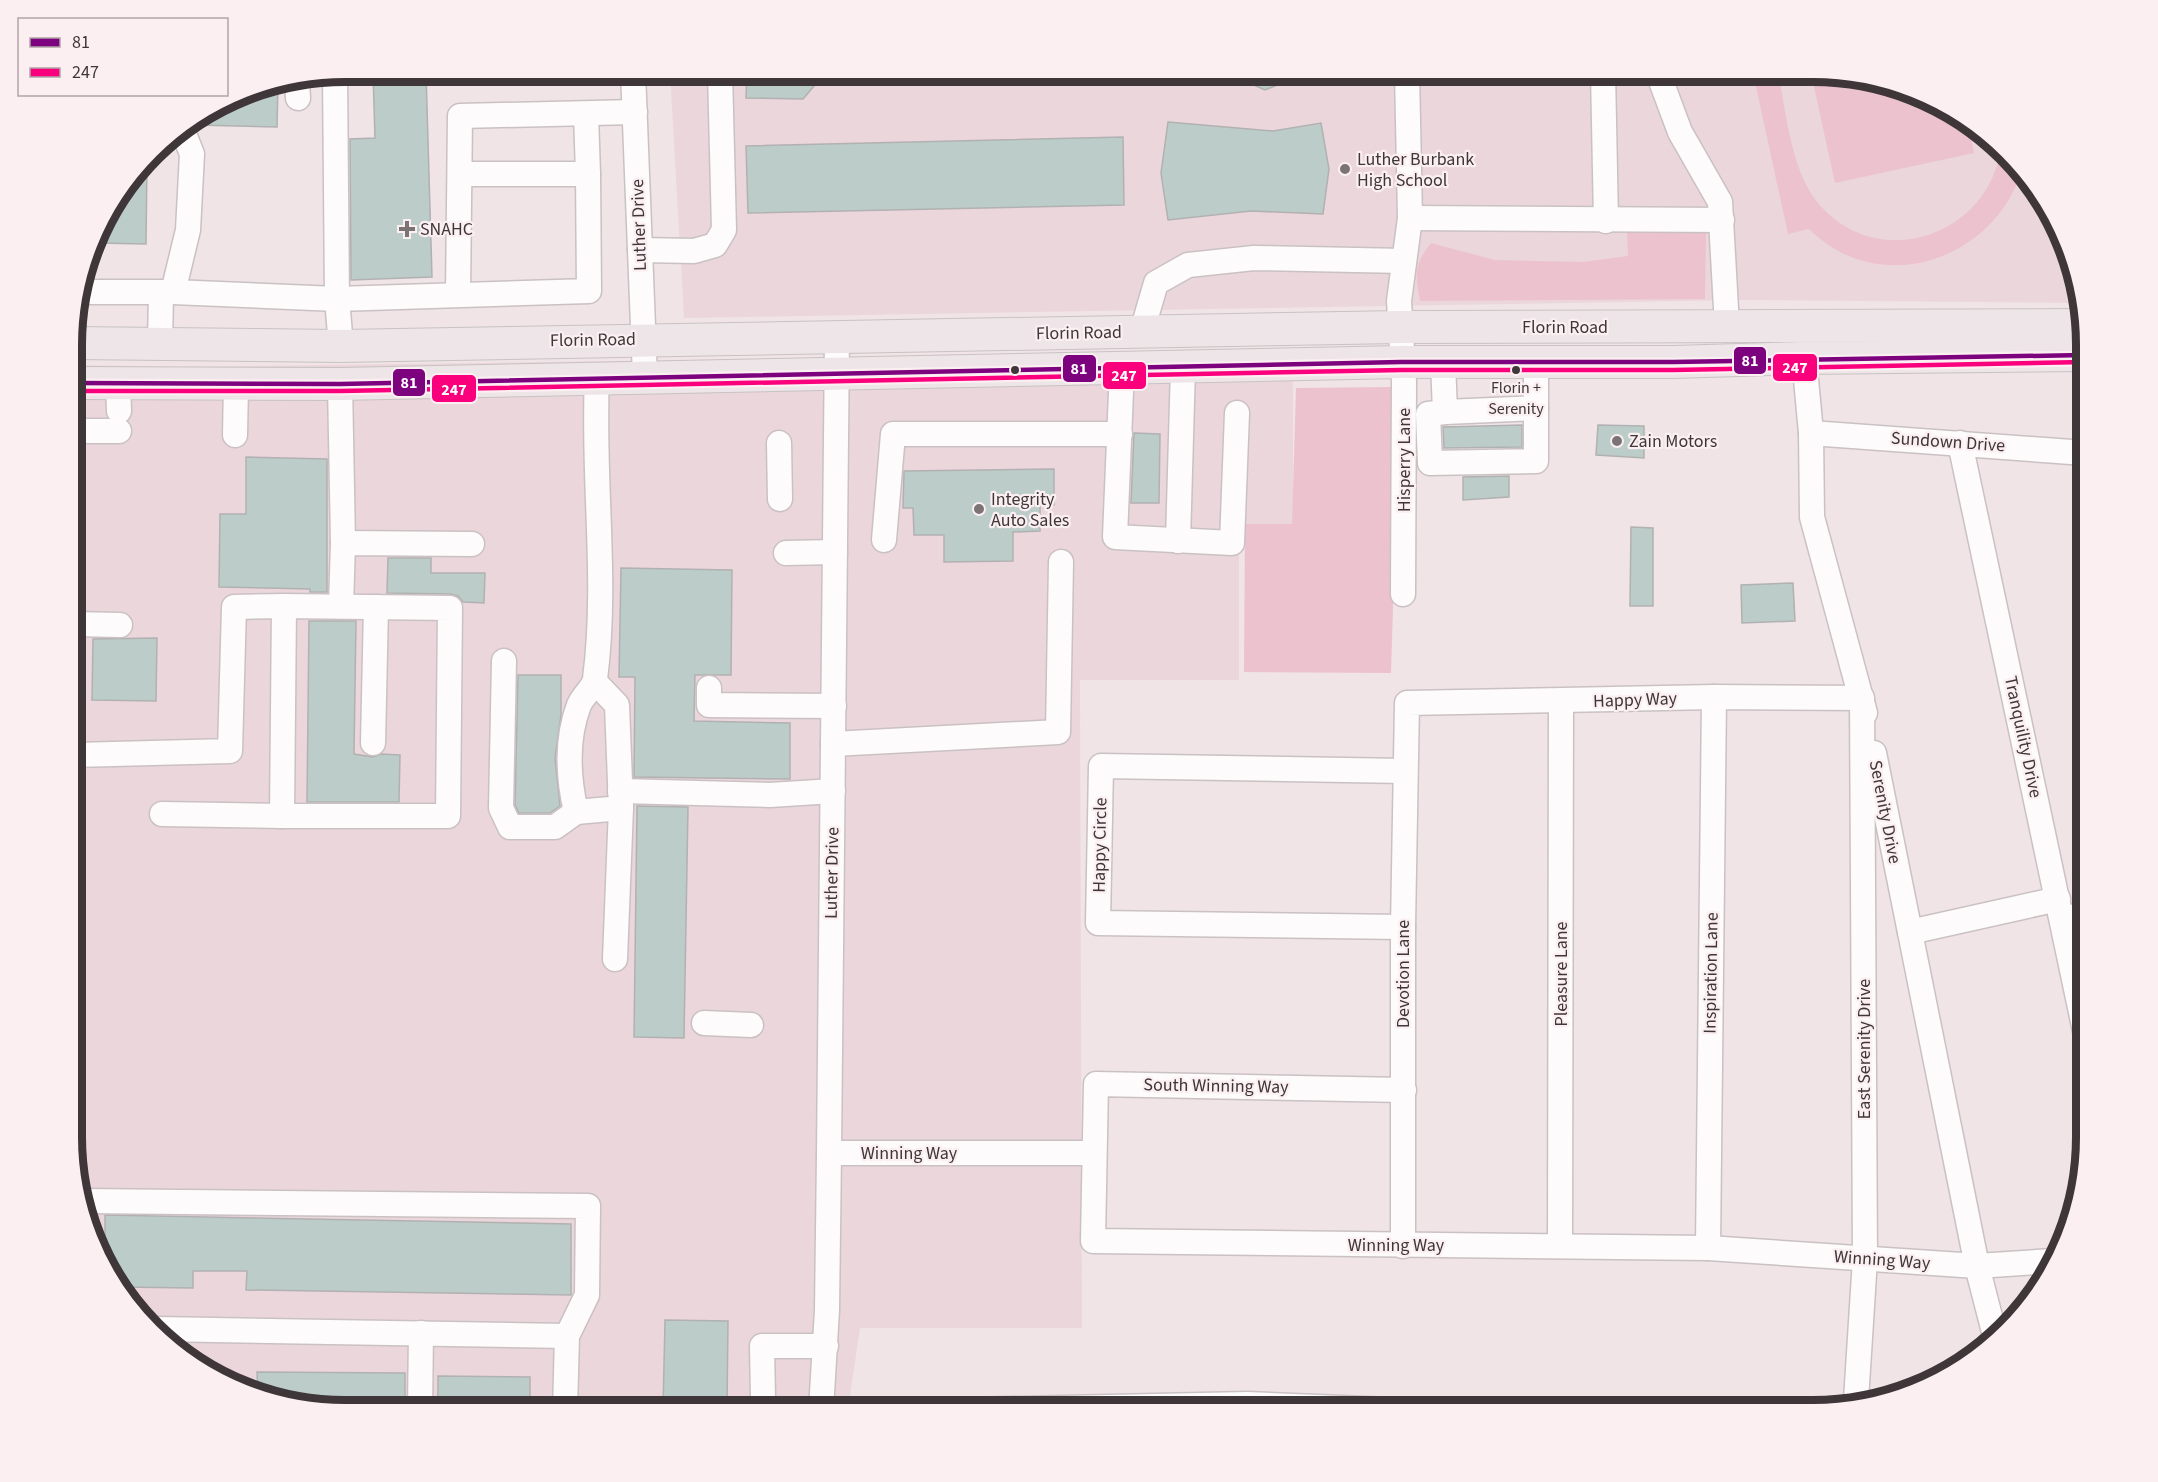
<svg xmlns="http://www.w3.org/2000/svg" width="2158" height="1482" viewBox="0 0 2158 1482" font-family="'Source Sans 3',sans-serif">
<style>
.built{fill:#ebd6dc}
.green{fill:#ecc2ce}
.building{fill:#bbccc9;stroke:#b2b1b1;stroke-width:1.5}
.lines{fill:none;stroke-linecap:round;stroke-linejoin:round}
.minor-casing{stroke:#cac1c3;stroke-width:27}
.major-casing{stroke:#c8c2c3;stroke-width:34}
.minor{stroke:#fdfbfb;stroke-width:24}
.major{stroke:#ede5e7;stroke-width:32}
.bus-1-casing{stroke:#fceff2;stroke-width:9}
.bus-2-casing{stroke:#fceff2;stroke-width:9}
.bus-1{stroke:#7c027e;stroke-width:4.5}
.bus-2{stroke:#fa007d;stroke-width:4.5}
.poi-dot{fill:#7c7375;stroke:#fceff2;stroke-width:2}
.bus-dot{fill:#3e3638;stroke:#fceff2;stroke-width:2}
.labels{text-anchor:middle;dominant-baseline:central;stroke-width:4.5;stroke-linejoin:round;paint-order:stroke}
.bus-label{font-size:16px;fill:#3e3638;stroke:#fceff2}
.poi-label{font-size:18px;fill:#3e3638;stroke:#fceff2;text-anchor:start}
.street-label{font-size:18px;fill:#3e3638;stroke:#fceff2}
.rim{fill:none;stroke:#3e3638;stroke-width:8}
.line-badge{stroke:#fceff2;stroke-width:2}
.badge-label{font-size:16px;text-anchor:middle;font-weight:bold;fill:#fff}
</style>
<rect width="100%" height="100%" fill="#f0e4e7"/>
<!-- built -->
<g class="built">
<path d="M 670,72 L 1830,73 L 1900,87 L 1979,128 L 2049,209 L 2078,303 L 1742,300 L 684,318 Z"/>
<path d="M 1293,352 L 1293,524 L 1239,524 L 1239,680 L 1080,680 L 1082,1328 L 860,1328 L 848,1410 L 328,1409 L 258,1395 L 179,1354 L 109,1273 L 74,1172 L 74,365 L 179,367 Z"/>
</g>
<!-- green -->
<g class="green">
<path d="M 1753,73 L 1778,73 C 1787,114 1790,168 1818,203 C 1875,272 1984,239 2000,153 L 2020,176 C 1989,262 1878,298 1809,229 L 1788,234 Z"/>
<path d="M 1811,73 L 1830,73 L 1900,87 L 1968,123 L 1974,153 L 1835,183 Z"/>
<path d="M 1627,231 L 1706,231 L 1705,299 L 1420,301 C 1415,275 1414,264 1431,243 L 1495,260 L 1583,262 L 1628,256 Z"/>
<path d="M 1392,387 L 1394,575 L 1391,673 L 1244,672 L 1245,524 L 1292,524 L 1296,388 Z"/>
</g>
<!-- building -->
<g class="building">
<path d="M 373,72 L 426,72 L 432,277 L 351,280 L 350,139 L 375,138 Z"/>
<path d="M 747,72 L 826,72 L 803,99 L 746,98 Z"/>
<path d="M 1224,72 L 1308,72 L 1308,73 L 1265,90 Z"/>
<path d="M 278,85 L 277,127 L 196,125 L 194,122 L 241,93 Z"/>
<path d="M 1168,122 L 1273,131 L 1321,123 L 1329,169 L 1323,214 L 1251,211 L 1168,220 L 1161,173 Z"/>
<path d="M 1123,137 L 1124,205 L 748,213 L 746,146 Z"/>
<path d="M 147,163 L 146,244 L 95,243 L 100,224 Z"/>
<path d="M 1522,425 L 1522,447 L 1444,448 L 1443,427 Z"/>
<path d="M 1598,425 L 1644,426 L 1644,458 L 1596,455 Z"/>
<path d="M 1134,433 L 1160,434 L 1159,503 L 1131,503 Z"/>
<path d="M 246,457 L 327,459 L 327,592 L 310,592 L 310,589 L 219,587 L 220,514 L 246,514 Z"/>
<path d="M 1054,469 L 1054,505 L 1040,505 L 1040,531 L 1013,532 L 1013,561 L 944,562 L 944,535 L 914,535 L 913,508 L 903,508 L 904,471 Z"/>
<path d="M 1509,476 L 1509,497 L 1463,500 L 1463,477 Z"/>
<path d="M 1631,527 L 1653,528 L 1653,606 L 1630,606 Z"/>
<path d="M 388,558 L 431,558 L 431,573 L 485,573 L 484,603 L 463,602 L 458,596 L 450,594 L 387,593 Z"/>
<path d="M 621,568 L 732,570 L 731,675 L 695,675 L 694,721 L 790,723 L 790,779 L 634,777 L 635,677 L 619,677 Z"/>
<path d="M 1793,583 L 1795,621 L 1742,623 L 1741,585 Z"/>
<path d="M 309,621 L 356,621 L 354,754 L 373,757 L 381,754 L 400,755 L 399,802 L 307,802 Z"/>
<path d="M 157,638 L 156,701 L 92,700 L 93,639 Z"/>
<path d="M 518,675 L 561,675 L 561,715 L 555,758 L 560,806 L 550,813 L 519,813 L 515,805 Z"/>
<path d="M 637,806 L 688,807 L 684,1038 L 634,1037 Z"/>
<path d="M 105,1215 L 571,1224 L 571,1295 L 246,1290 L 247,1271 L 193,1271 L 193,1288 L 121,1287 L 109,1273 L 105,1262 Z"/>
<path d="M 665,1320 L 728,1321 L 727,1410 L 663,1410 Z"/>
<path d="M 257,1372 L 405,1373 L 405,1409 L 328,1409 L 258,1395 Z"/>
<path d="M 438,1376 L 530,1377 L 530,1410 L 438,1409 Z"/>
</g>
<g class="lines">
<defs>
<g id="minor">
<path d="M 633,72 L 645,377"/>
<path d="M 1603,72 L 1606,221"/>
<path d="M 1658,73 L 1680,132 L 1720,202 L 1727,326"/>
<path d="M 335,74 L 337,299 L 341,346"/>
<path d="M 297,82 L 298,98"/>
<path d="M 461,174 L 588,174 L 586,114"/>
<path d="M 1410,218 L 1722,220"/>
<path d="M 640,250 L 694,251 L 715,245 L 724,230 L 720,72"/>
<path d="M 80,292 L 173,292 L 337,299 L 589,291 L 588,174"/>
<path d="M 173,292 L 188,230 L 192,154 L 182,129"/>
<path d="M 458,294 L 460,116 L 635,112"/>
<path d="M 1142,331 L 1156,283 L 1188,265 L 1254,258 L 1404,261"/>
<path d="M 160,344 L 161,293"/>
<path d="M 1804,358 L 1811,433 L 1812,517 L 1865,713"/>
<path d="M 1443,362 L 1445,412 L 1428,414 L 1430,463 L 1536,461 L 1536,362"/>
<path d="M 1122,368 L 1115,537 L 1232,543 L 1237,413"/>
<path d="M 118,384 L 119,411"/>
<path d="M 340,384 L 343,543"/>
<path d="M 1445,412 L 1536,408"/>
<path d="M 74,431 L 119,431"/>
<path d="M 1811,433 L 2085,453"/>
<path d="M 235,435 L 236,385"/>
<path d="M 779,443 L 780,499"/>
<path d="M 1960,443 L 2085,1031"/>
<path d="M 884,540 L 893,434 L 1120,434"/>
<path d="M 1178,541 L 1183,367"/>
<path d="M 786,553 L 835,552"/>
<path d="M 1403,594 L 1404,382 L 1399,301 L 1410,218 L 1407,72"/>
<path d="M 341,606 L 343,543 L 472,544"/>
<path d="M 74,624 L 120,625"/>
<path d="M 504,661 L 501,808 L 510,827 L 555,827 L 576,812"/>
<path d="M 595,682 L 617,705 L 621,808 L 576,812 C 568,777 566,739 579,705 C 583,696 594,687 595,679 C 608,580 592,477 597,378"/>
<path d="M 709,688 L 709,705 L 834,706"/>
<path d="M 373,743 L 376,607"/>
<path d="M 833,744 L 1058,732 L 1061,562"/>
<path d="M 1874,753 L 1977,1266 L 1994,1332"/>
<path d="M 74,755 L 230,751 L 234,607 L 284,606 L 282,816 L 448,816 L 450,608 L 284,606"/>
<path d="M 620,791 L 770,795 L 833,791"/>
<path d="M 162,814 L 282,816"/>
<path d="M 2062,919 L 2085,914"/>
<path d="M 1403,927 L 1098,923 L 1101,766 L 1405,771"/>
<path d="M 1910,932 L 2058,899"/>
<path d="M 615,959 L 621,808"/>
<path d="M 704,1023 L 751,1025"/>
<path d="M 1404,1090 L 1096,1084 L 1093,1241 L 1708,1248 L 1977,1266 L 2052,1261"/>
<path d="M 829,1153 L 1094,1153"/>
<path d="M 84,1201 L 588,1206 L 587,1295 L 567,1336 L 565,1410"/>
<path d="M 1403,1246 L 1403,927 L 1407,703 L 1714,697 L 1862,698 L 1865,1259 L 1856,1400"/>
<path d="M 1560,1246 L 1561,702"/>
<path d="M 1708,1248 L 1714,697"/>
<path d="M 158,1329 L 567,1336"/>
<path d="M 763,1398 L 762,1346 L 826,1346"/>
<path d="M 420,1409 L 421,1333"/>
<path d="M 821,1410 L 827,1310 L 829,1153 L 837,337"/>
<path d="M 965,1410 L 1247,1404 L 1390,1410"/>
</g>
<g id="major">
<path d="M 74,343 L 341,346 L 1400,327 L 2084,325"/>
<path d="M 74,383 L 340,384 L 1401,362 L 1673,362 L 1804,358 L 2085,355"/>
</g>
</defs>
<!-- minor casing -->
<use href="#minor" class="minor-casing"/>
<!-- major casing -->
<use href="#major" class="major-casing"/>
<!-- minor -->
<use href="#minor" class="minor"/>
<!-- major -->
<use href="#major" class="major"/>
<defs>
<path id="bus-1" d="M 74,383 L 340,384 L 1401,362 L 1673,362 L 2085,355"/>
<path id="bus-2" d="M 74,391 L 340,391 L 1401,370 L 1673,370 L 2085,362"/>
</defs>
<!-- bus-1 casing -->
<use href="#bus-1" class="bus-1-casing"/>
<!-- bus-2 casing -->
<use href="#bus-2" class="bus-2-casing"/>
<!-- bus-1 -->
<use href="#bus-1" class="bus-1"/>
<!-- bus-2 -->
<use href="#bus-2" class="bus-2"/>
</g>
<!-- markers -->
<g class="poi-dot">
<circle cx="1345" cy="169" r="6"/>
<path d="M404 220h6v6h6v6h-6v6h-6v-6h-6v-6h6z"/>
<circle cx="1617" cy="441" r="6"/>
<circle cx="979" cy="509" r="6"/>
</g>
<g class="bus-dot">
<circle cx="1015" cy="370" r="5"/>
<circle cx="1516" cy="370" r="5"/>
</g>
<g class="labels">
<!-- bus labels -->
<g class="bus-label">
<text x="1516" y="388">Florin +<tspan x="1516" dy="21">Serenity</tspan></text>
</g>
<!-- poi labels -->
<g class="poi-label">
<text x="1357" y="159">Luther Burbank<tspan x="1357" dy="21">High School</tspan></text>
<text x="420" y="229">SNAHC</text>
<text x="1629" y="441">Zain Motors</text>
<text x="991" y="499">Integrity<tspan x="991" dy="21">Auto Sales</tspan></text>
</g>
<!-- street labels -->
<g class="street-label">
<text transform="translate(639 225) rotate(-92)">Luther Drive</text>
<text x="1565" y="327">Florin Road</text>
<text transform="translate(1079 333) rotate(-1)">Florin Road</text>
<text transform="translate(593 340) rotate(-1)">Florin Road</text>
<text transform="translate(1948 442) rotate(4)">Sundown Drive</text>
<text transform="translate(1404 460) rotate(-90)">Hisperry Lane</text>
<text transform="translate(1635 700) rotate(-2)">Happy Way</text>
<text transform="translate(2023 737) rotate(78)">Tranquility Drive</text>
<text transform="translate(1885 812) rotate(79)">Serenity Drive</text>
<text transform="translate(1100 845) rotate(-89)">Happy Circle</text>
<text transform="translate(832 873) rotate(-89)">Luther Drive</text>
<text transform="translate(1711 973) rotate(-89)">Inspiration Lane</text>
<text transform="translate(1403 974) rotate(-90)">Devotion Lane</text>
<text transform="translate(1561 974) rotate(-90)">Pleasure Lane</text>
<text transform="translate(1864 1049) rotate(-90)">East Serenity Drive</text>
<text transform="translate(1216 1086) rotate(1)">South Winning Way</text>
<text x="909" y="1153">Winning Way</text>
<text x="1396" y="1245">Winning Way</text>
<text transform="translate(1882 1260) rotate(4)">Winning Way</text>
</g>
</g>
<!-- crop -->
<path d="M0 0H2158V1482H0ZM345 82H1813A263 263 0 0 1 2076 345V1137A263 263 0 0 1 1813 1400H345A263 263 0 0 1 82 1137V345A263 263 0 0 1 345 82Z" fill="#fceff2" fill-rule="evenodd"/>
<path class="rim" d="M345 82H1813A263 263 0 0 1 2076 345V1137A263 263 0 0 1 1813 1400H345A263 263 0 0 1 82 1137V345A263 263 0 0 1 345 82Z"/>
<g class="line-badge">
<rect x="1733" y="346" width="34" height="29" rx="6" fill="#7c027e"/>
<rect x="1772" y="353" width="46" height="29" rx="6" fill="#fa007d"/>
<rect x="1062" y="354" width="35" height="29" rx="6" fill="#7c027e"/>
<rect x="1102" y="361" width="45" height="29" rx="6" fill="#fa007d"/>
<rect x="392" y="368" width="34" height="29" rx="6" fill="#7c027e"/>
<rect x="431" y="374" width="46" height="29" rx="6" fill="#fa007d"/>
</g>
<g class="badge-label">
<text x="1750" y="366">81</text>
<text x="1795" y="373">247</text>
<text x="1079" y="374">81</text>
<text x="1124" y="381">247</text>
<text x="409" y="388">81</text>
<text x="454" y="395">247</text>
</g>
<!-- legend -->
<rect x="18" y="18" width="210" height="78" fill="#fceff2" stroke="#b0a5a8" stroke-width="1.5"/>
<rect x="30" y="38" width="30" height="9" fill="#7c027e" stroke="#b0a5a8" stroke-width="1.5"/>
<text x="72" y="48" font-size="18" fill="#3e3638">81</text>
<rect x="30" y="68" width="30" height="9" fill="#fa007d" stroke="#b0a5a8" stroke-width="1.5"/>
<text x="72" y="78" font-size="18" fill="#3e3638">247</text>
</svg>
